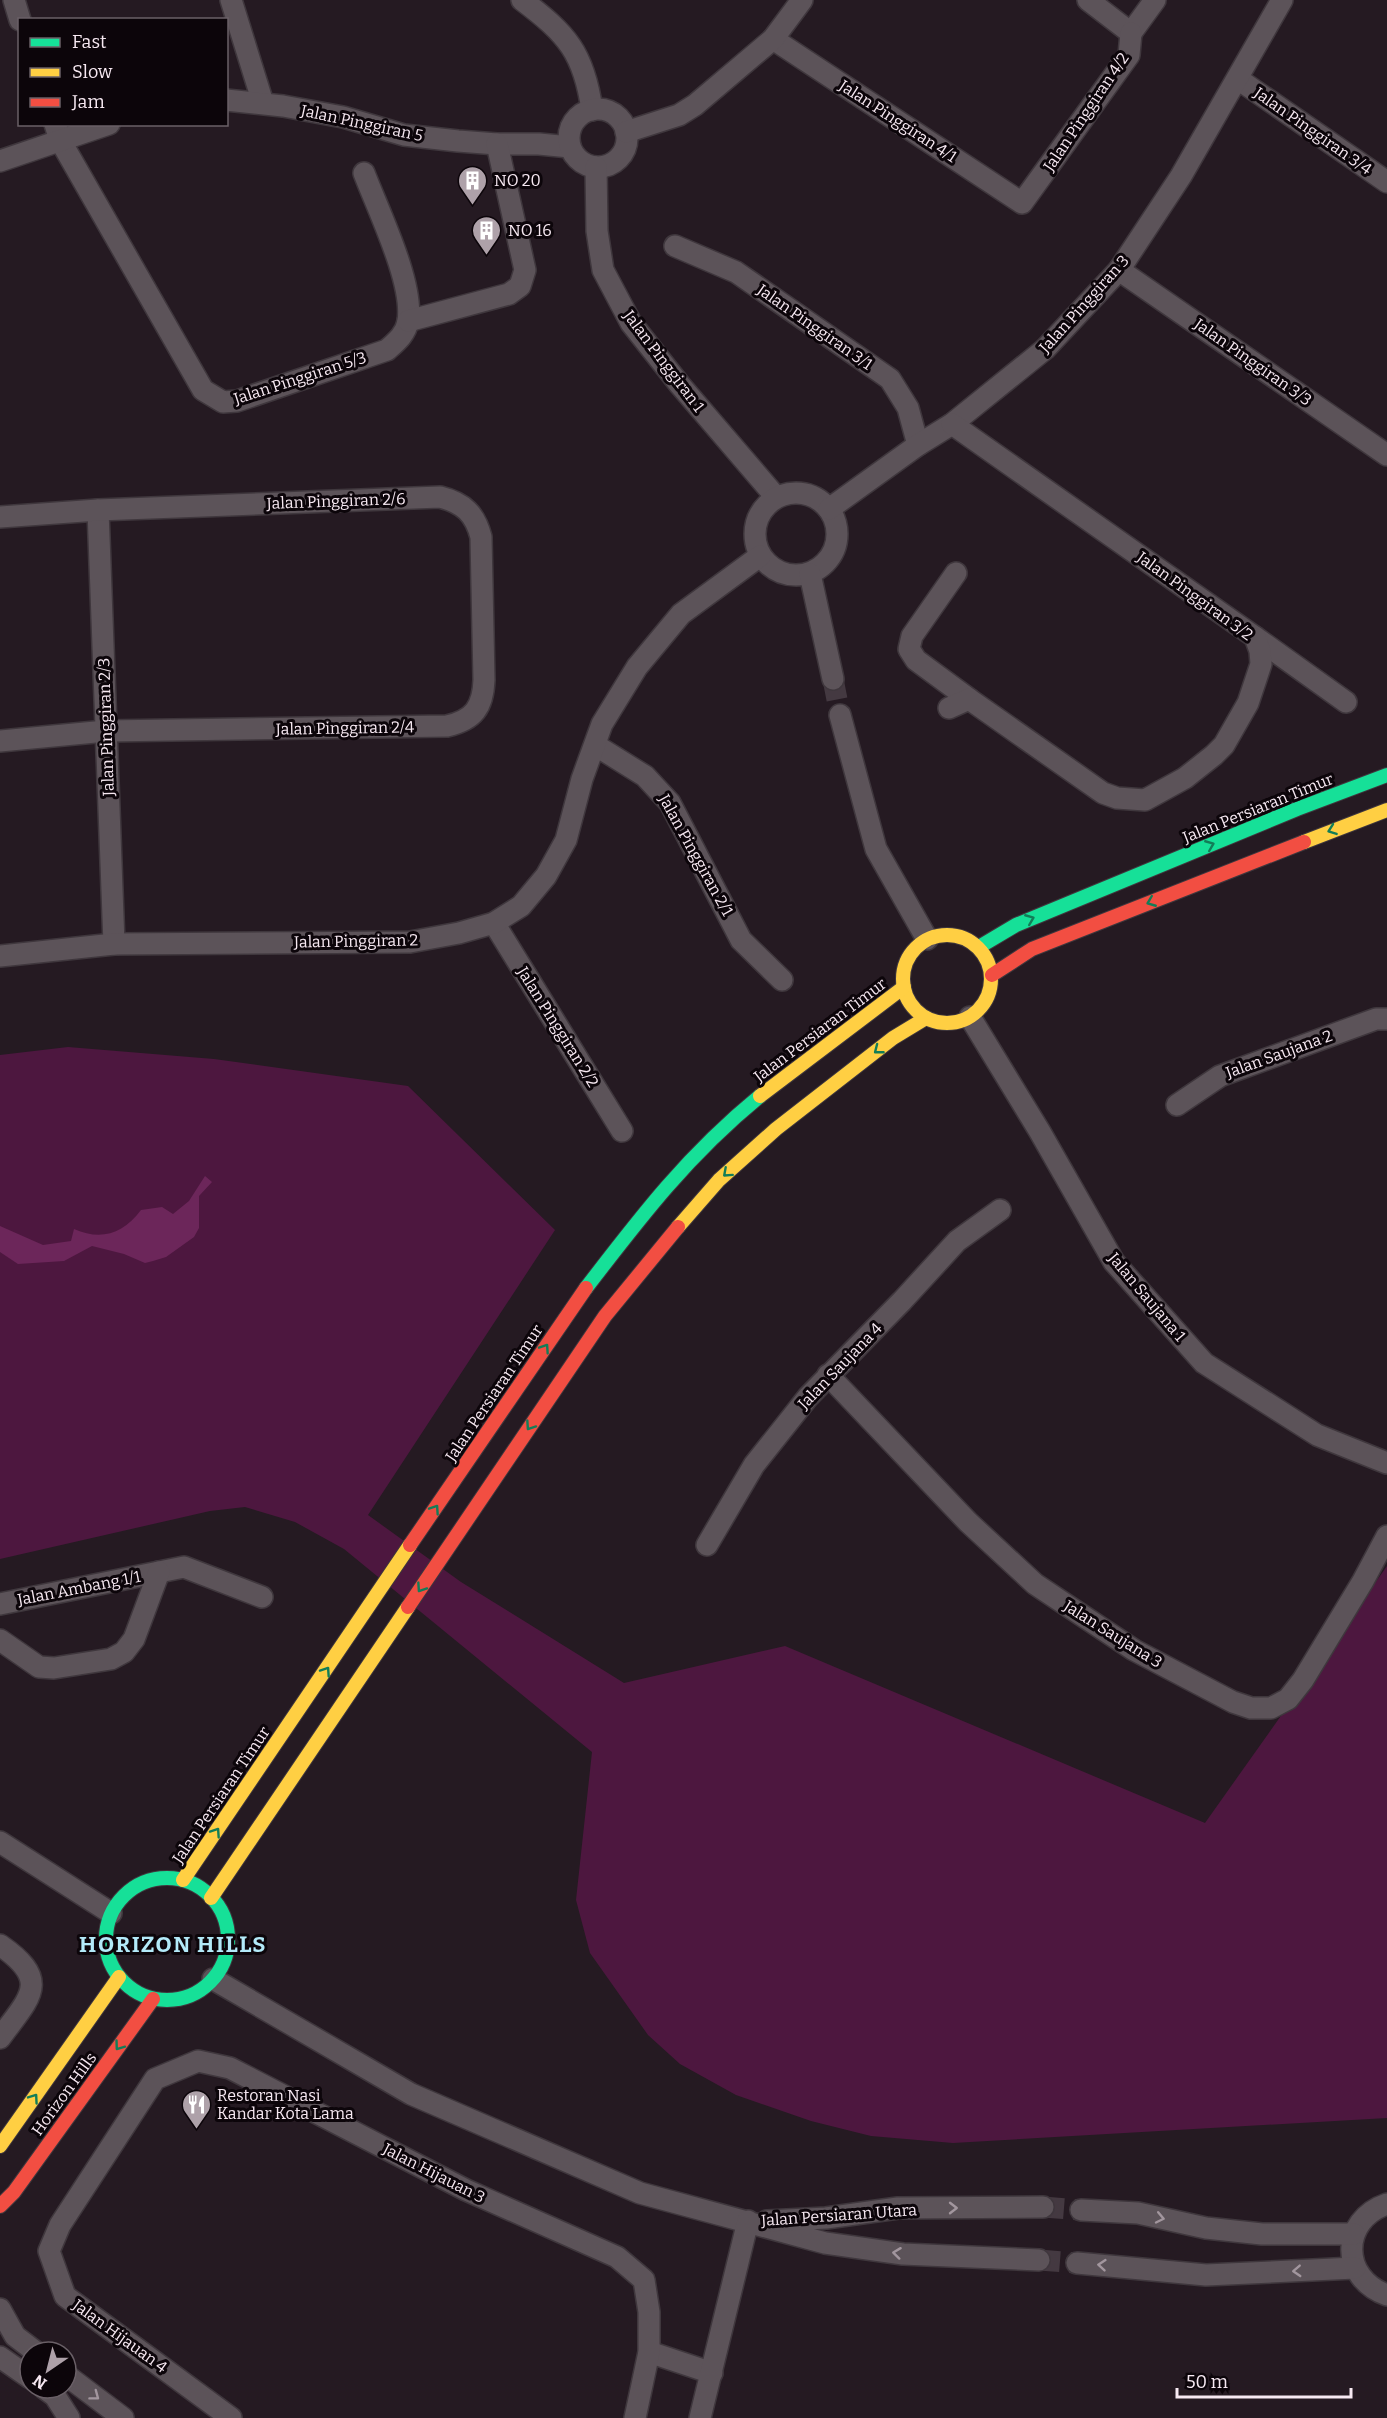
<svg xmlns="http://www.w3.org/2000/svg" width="1387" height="2418" viewBox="0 0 1387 2418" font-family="Bitter,serif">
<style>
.green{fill:#4d173f}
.water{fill:#6c265a}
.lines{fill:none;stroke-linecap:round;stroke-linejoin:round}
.street-tunnel{stroke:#443941;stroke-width:21;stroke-dasharray:21 10;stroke-linecap:butt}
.street-casing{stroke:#3f373d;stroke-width:24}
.fast-casing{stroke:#3f373d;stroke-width:16}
.slow-casing{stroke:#3f373d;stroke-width:16}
.jam-casing{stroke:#3f373d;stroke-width:16}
.street{stroke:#5c5359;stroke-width:21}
.fast{stroke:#16e098;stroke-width:14}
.slow{stroke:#ffcf43;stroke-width:14}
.jam{stroke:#f24e42;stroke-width:14}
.oneway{stroke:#127d58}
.oneway2{stroke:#a2969e}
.labels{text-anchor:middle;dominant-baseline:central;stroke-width:6;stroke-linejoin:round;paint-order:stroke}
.street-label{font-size:16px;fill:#f7e9f2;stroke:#0c050a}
.poi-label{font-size:16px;fill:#f7e9f2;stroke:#0c050a;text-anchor:start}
.district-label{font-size:22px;font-weight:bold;letter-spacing:1.5px;fill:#b3eaf9;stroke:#0c050a}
</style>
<rect width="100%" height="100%" fill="#251a22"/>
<!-- green -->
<path class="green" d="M 68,1047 L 214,1059 L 408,1086 L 555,1230 L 368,1515 L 461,1582 L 624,1683 L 785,1646 L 1205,1823 L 1387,1566 L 1387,2118 L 953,2143 L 871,2136 L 811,2121 L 736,2095 L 680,2064 L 648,2035 L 590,1953 L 576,1900 L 592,1752 L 344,1549 L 295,1522 L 245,1507 L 210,1511 L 0,1559 L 0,1055 Z"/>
<!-- water -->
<path class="water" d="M 205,1176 L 212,1182 L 199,1196 L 199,1228 L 194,1237 L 166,1257 L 153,1261 L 145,1263 L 124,1254 L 92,1246 L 64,1261 L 18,1264 L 0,1252 L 0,1226 L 43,1245 L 71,1241 L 74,1229 C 101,1241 123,1234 141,1210 L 162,1207 L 173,1214 L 189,1201 Z"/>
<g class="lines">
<!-- street-tunnel -->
<g class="street-tunnel">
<path d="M 833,679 L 840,715"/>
<path d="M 1043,2207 L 1081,2210"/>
<path d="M 1039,2260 L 1077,2263"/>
</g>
<defs>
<g id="street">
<path d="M 14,0 L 20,20"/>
<path d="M 231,0 L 263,103"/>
<path d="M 522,0 C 567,34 584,53 592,110"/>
<path d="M 1088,0 L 1131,33"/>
<path d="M 1131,33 L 1155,0"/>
<path d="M 773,39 L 1022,203 L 1129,55 L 1131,33"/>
<path d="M 1238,79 L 1387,182"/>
<path d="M 226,100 L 283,106 L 343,117 L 404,135 L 458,141 L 497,144 L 539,144 L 570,147"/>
<circle cx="598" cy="138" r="29"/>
<path d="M 55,124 L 60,140 L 203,390 L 223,402 L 237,401 L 387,350 C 396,342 406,334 408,321 C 414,283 378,210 364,173"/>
<path d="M 626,132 L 679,115 L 695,105 L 773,39 L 802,0"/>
<path d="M 0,161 L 109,124"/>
<path d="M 596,167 L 597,231 L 603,270 L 631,323 L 680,385 L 776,497"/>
<path d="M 675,246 L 736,272 L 890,379 L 908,408 L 918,445"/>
<path d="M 1119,270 L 1387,455"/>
<path d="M 408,321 L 509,294 L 520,286 L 525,270 L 497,144"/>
<circle cx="796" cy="534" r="41"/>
<path d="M 829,509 L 918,445 L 952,424 L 1045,349 L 1119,270 L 1181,176 L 1282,0"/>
<path d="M 98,510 L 114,944"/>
<path d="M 0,517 L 98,510 L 440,497 C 464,503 475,514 481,537 L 484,680 C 483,707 474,720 447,726 L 106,731 L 0,741"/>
<path d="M 956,573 L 912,636 L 909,649 L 916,660 L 969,699"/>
<path d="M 810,574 L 833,679"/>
<path d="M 1255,637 L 1346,702"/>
<path d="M 949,708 L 969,699 L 1103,793 L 1117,798 L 1145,800 L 1185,778 L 1214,755 L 1224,745 L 1248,703 L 1261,664 L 1260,651 L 1255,637 L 952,424"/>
<path d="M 840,715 L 876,849 L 927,939"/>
<path d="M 595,745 L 645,776 L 670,803 L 741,940 L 782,980"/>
<path d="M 494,923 L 622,1131"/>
<path d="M 0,956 L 114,944 L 410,942 L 459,933 L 494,923 L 521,906 L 546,876 L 566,840 L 582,779 L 602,724 L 637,667 L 681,614 L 760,556"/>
<path d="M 970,1017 L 1040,1132 L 1114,1262 L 1204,1363 L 1317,1435 L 1387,1463"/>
<path d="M 1177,1105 L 1220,1076 L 1376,1019 L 1387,1019"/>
<path d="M 828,1375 L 968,1522 L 1035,1584 L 1134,1650 L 1233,1702 L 1251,1708 L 1271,1708 L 1288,1699 L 1303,1680 L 1363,1581 L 1387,1536"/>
<path d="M 707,1545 L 754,1465 L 808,1397 L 902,1301 L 957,1241 L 1000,1210"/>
<path d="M 0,1604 L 184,1567 L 262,1597"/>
<path d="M 0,1640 L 39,1667 L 54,1668 L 111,1659 L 124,1652 L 134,1639 L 159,1572"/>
<path d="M 0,1842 L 111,1913"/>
<path d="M 0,1945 C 52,1981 30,1997 0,2038"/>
<path d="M 213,1979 L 411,2094 L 640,2193 L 825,2243 L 903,2254 L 1039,2260"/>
<path d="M 1387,2204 C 1340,2220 1340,2278 1387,2295"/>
<path d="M 1081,2210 L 1138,2213 L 1206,2228 L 1262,2234 L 1354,2234"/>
<path d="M 767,2221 L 826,2218 L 898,2208 L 1043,2207"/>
<path d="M 1077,2263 L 1206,2275 L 1355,2268"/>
<path d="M 0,2309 L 15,2336 L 36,2352"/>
<path d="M 649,2352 L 712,2373"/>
<path d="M 0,2357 L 30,2378"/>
<path d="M 66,2375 L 123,2418"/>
<path d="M 44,2388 L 55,2396 L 69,2418"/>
<path d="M 231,2418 L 65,2296 L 49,2251 L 60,2225 L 155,2079 L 198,2061 L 230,2068 L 466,2190 L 617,2257 L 644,2280 L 649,2312 L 649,2352 L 635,2418"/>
<path d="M 700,2418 L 748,2221"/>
</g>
<g id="fast">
<path d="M 979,947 L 1016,925 L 1297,809 L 1387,775"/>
<path d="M 586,1288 C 642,1215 688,1155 760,1096"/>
<circle cx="167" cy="1939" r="61"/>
</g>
<g id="slow">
<path d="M 1304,842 L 1387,810"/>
<circle cx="947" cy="979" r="44"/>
<path d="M 760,1096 L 904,987"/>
<path d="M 678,1227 L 719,1180 L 776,1129 L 893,1038 L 926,1018"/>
<path d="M 183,1880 L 410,1545"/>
<path d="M 211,1898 L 408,1607"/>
<path d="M 0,2146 L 119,1977"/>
</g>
<g id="jam">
<path d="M 992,975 L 1032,949 L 1304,842"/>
<path d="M 410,1545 L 586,1288"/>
<path d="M 408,1607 L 605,1316 L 678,1227"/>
<path d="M 0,2206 L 14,2192 L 153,1999"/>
</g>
</defs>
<!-- street casing -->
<use href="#street" class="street-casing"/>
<!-- fast casing -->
<use href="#fast" class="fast-casing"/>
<!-- slow casing -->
<use href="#slow" class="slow-casing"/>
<!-- jam casing -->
<use href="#jam" class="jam-casing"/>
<!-- street -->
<use href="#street" class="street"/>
<!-- fast -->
<use href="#fast" class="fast"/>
<!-- slow -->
<use href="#slow" class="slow"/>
<!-- jam -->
<use href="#jam" class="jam"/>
</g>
<!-- one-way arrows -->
<defs><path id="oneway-chevron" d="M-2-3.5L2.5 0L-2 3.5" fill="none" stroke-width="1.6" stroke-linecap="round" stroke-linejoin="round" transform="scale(1.5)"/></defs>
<g class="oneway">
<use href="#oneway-chevron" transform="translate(1332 830) rotate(160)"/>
<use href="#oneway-chevron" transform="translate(1210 845) rotate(-22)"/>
<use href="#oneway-chevron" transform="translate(1151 902) rotate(158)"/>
<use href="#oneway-chevron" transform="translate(1030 919) rotate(-22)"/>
<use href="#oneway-chevron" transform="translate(878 1050) rotate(142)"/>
<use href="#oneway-chevron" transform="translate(727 1173) rotate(138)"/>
<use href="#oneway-chevron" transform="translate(545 1348) rotate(-56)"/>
<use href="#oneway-chevron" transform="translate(530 1426) rotate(124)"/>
<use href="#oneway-chevron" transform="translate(435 1509) rotate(-56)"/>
<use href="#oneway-chevron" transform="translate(421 1588) rotate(124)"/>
<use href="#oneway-chevron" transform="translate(326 1671) rotate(-56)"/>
<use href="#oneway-chevron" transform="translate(216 1832) rotate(-56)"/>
<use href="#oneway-chevron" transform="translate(119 2046) rotate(126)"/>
<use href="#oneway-chevron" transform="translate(34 2098) rotate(-55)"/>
</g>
<g class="oneway2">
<use href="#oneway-chevron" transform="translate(953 2208)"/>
<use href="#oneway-chevron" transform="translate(1160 2218) rotate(12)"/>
<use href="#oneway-chevron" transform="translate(897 2253) rotate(-173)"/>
<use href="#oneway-chevron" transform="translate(1102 2265) rotate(-175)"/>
<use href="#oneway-chevron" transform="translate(1297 2271) rotate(177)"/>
<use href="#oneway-chevron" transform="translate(95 2396) rotate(37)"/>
</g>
<!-- icons -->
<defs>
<symbol id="building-pin" viewBox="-11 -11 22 30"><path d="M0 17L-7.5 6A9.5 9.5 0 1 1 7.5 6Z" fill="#aea1a9" stroke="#0c050a"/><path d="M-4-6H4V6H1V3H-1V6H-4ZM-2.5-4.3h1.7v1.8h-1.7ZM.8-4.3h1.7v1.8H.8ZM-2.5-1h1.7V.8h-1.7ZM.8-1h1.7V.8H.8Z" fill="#fff"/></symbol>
<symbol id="restaurant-pin" viewBox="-11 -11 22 30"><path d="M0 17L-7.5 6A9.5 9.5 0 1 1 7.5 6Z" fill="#aea1a9" stroke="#0c050a"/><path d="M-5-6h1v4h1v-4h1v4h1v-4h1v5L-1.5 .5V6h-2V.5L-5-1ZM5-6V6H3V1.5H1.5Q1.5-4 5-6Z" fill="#fff"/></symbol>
</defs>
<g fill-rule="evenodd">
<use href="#building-pin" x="456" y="164" width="33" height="45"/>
<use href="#building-pin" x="470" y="214" width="33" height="45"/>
<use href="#restaurant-pin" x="180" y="2088" width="33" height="45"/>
</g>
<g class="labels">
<!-- street labels -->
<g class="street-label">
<text transform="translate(1086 112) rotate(-56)">Jalan Pinggiran 4/2</text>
<text transform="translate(898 121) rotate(33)">Jalan Pinggiran 4/1</text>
<text transform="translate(362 123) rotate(12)">Jalan Pinggiran 5</text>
<text transform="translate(1313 131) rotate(35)">Jalan Pinggiran 3/4</text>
<text transform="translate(1084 304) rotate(-48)">Jalan Pinggiran 3</text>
<text transform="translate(815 327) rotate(35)">Jalan Pinggiran 3/1</text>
<text transform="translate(664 361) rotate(53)">Jalan Pinggiran 1</text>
<text transform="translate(1253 362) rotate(35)">Jalan Pinggiran 3/3</text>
<text transform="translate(300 378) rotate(-18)">Jalan Pinggiran 5/3</text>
<text transform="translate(336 501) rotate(-2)">Jalan Pinggiran 2/6</text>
<text transform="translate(1195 596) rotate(36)">Jalan Pinggiran 3/2</text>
<text transform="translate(106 727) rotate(-92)">Jalan Pinggiran 2/3</text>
<text transform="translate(345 728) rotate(-1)">Jalan Pinggiran 2/4</text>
<text transform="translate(1258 808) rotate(-22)">Jalan Persiaran Timur</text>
<text transform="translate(696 855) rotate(61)">Jalan Pinggiran 2/1</text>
<text transform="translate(356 941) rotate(-1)">Jalan Pinggiran 2</text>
<text transform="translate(558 1027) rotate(58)">Jalan Pinggiran 2/2</text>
<text transform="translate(820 1030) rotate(-37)">Jalan Persiaran Timur</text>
<text transform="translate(1279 1054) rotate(-20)">Jalan Saujana 2</text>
<text transform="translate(1147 1297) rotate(50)">Jalan Saujana 1</text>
<text transform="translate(840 1366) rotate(-46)">Jalan Saujana 4</text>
<text transform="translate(494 1393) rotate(-56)">Jalan Persiaran Timur</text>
<text transform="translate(79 1588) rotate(-11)">Jalan Ambang 1/1</text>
<text transform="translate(1113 1634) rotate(32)">Jalan Saujana 3</text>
<text transform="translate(221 1795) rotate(-56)">Jalan Persiaran Timur</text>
<text transform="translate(64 2094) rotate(-54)">Horizon Hills</text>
<text transform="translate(434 2173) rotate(27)">Jalan Hijauan 3</text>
<text transform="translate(839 2215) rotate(-4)">Jalan Persiaran Utara</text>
<text transform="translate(120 2336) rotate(36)">Jalan Hijauan 4</text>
</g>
<!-- poi labels -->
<g class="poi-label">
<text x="494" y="180">NO 20</text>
<text x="508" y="230">NO 16</text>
<text x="217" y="2095">Restoran Nasi<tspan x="217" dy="18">Kandar Kota Lama</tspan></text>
</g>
<!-- district labels -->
<g class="district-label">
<text x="173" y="1944">HORIZON HILLS</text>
</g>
</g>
<!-- legend -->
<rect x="18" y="18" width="210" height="108" fill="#0c050a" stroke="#6a6067" stroke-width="1.5"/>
<rect x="30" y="38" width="30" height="9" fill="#16e098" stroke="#6a6067" stroke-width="1.5"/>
<text x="72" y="48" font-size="18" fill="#f7e9f2">Fast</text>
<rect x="30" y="68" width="30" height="9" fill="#ffcf43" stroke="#6a6067" stroke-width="1.5"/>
<text x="72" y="78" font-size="18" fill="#f7e9f2">Slow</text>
<rect x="30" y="98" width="30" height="9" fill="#f24e42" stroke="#6a6067" stroke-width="1.5"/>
<text x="72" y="108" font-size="18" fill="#f7e9f2">Jam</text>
<!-- north arrow -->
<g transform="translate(48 2370) rotate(215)"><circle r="28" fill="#0c050a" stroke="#6a6067" stroke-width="1.5"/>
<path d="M0-4.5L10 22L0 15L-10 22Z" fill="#aea1a9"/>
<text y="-9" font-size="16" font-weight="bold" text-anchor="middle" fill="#f7e9f2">N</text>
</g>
<!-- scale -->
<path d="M1177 2388v9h174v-9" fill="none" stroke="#f7e9f2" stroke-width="3"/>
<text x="1186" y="2388" font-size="18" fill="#f7e9f2" stroke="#0c050a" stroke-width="4.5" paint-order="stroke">50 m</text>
</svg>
